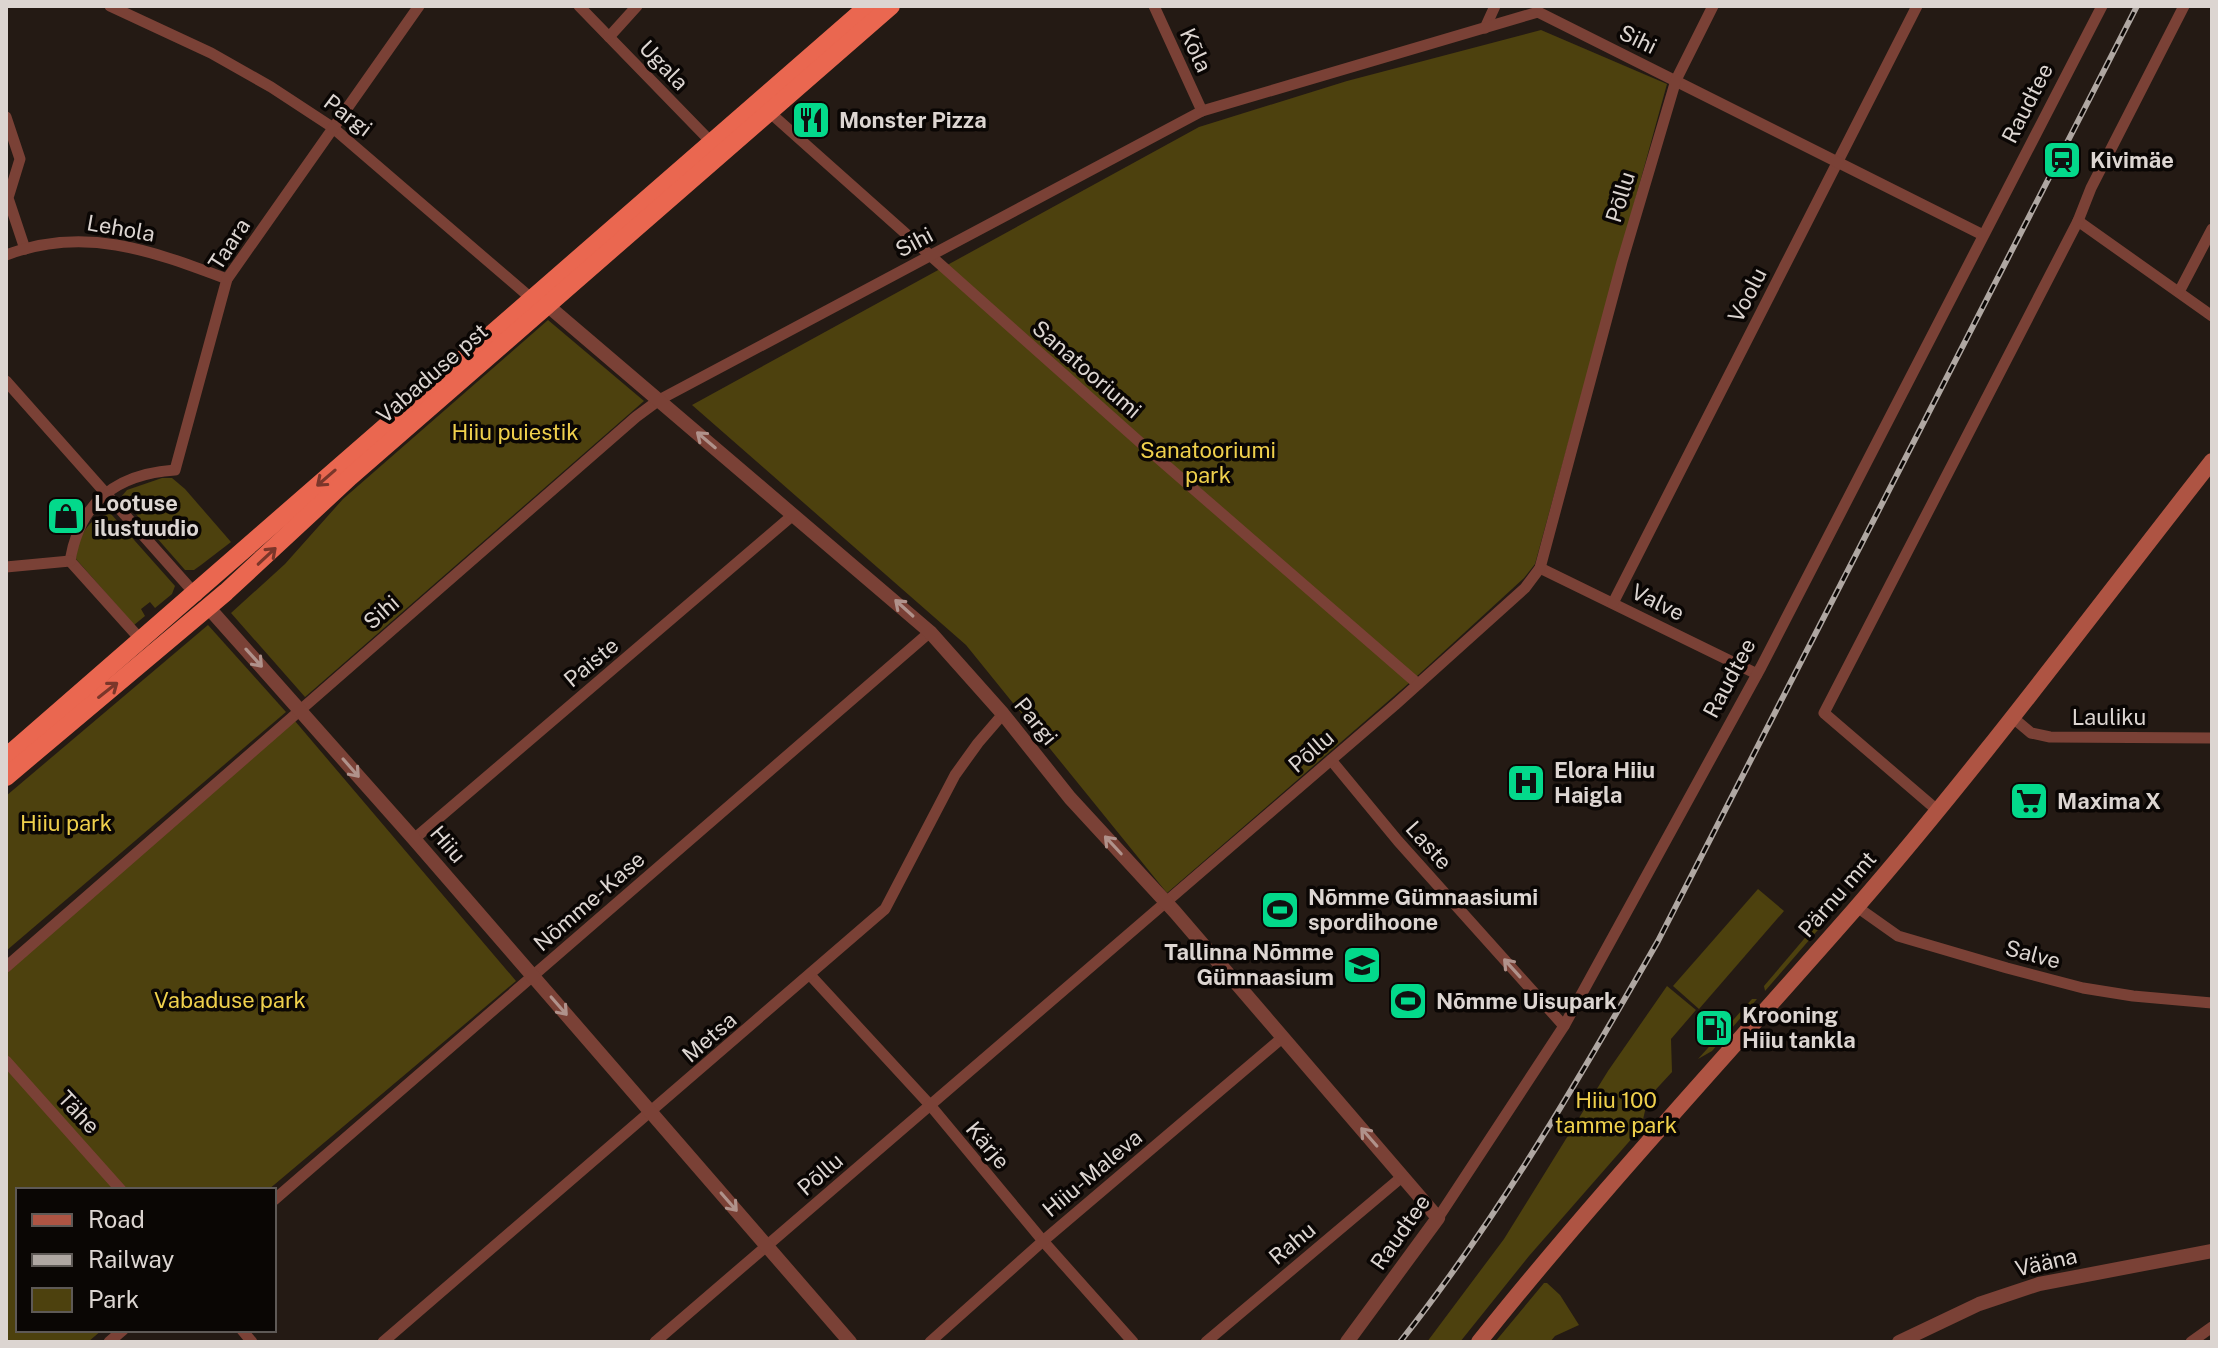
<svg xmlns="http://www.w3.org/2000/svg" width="2218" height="1348" viewBox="0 0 2218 1348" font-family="'Public Sans',sans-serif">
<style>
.green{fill:#4d410e}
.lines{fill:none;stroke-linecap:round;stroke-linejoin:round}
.minor{stroke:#7a4136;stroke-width:11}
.tertiary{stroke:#7a4136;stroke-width:14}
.secondary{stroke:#ae5443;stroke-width:16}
.trunk{stroke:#ea6750;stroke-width:18}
.rail-casing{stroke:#afa7a2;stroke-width:6}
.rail{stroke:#0a0604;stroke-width:3;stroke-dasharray:9;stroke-linecap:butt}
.oneway{stroke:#b0928b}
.oneway2{stroke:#7a362a}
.labels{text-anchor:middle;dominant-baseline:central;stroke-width:7;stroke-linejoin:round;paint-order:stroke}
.street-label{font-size:22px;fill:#dcd5d1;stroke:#0a0604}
.poi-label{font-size:22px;font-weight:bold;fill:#dcd5d1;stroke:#0a0604;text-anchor:start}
.park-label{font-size:22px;fill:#efd04c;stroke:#0a0604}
</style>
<rect width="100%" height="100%" fill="#241a14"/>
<!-- green -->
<g class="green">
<path d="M 1541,30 L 1667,84 L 1535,564 L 1524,578 L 1416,677 L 1167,893 L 966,645 L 692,405 L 1199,127 L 1347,81 Z"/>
<path d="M 548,320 L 644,401 L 305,697 L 231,613 L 285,564 L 343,499 Z"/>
<path d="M 162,478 L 172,478 L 185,489 L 231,542 L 201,565 L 194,570 L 185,570 L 121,497 L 127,490 Z"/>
<path d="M 111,514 L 175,586 L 172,594 L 155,608 L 150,602 L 141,609 L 145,616 L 134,625 L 76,559 C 77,539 88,516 111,514 Z"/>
<path d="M 208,625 L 286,712 L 6,951 L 6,796 Z"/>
<path d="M 295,721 L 516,981 L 268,1190 L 18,1190 L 18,1330 L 102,1330 L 88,1342 L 6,1342 L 6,966 Z"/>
<path d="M 1758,889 L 1784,911 L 1699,1009 L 1673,986 Z"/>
<path d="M 1824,923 L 1765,991 L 1764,986 L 1815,926 Z"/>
<path d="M 1667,986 L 1696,1010 L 1671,1039 L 1672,1072 L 1648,1098 L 1641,1128 L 1529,1256 L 1460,1342 L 1427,1342 L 1504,1239 L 1608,1071 Z"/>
<path d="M 1752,999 L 1757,999 L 1712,1051 L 1698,1059 Z"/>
<path d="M 1544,1283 L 1547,1283 L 1560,1295 L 1579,1325 L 1555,1336 L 1550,1342 L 1495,1342 Z"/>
</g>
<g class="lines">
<!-- minor -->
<g class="minor">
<path d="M 110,6 L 211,53 L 271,87 L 332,127 L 532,299"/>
<path d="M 579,6 L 715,146"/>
<path d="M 1154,6 L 1202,111"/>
<path d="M 1485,28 L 1495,6"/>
<path d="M 609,37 L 637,6"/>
<path d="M 767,110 L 1152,453 L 1418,684"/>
<path d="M 6,117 L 20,159 L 8,198 L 25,249"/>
<path d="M 2078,221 L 2212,316"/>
<path d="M 6,255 C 85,225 152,251 227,279"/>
<path d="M 2179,292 L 2212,229"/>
<path d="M 6,381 L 197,596"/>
<path d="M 70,561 C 80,502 116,474 175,470 L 227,279 L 419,6"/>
<path d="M 70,561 L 141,640"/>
<path d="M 6,567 L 70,561"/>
<path d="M 1540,568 L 1757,674"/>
<path d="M 1613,603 L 1917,6"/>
<path d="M 2012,717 L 2031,733 L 2050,737 L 2212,738"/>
<path d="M 1331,760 L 1398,841 L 1564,1026"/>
<path d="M 1937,810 L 1824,713 L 2078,221 L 2091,188 L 2184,6"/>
<path d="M 414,839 L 793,515"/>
<path d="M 1857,907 L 1898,936 L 2007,968 L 2083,988 L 2133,996 L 2212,1003"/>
<path d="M 6,967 L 636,417 L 659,400 L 1202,111 L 1538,12 L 1983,235"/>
<path d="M 811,976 L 930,1105 L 1043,1241 L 1133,1342"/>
<path d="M 6,1061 L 121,1190"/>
<path d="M 274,1200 L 930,632"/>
<path d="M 1438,1218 L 1564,1026 L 1761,667 L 2102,6"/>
<path d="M 242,1330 L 252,1342"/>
<path d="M 109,1342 L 123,1330"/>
<path d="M 383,1342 L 885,909 L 955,775 L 978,743 L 1003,714"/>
<path d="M 655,1342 L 1396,704 L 1525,588 L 1540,568 L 1622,262 L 1676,80 L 1713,6"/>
<path d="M 930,1342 L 1043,1241 L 1282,1038"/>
<path d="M 1206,1342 L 1403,1176"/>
<path d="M 2191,1342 L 2212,1327"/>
</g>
<!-- tertiary -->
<g class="tertiary">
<path d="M 538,301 L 547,305 L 930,632 L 1003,714 L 1070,798 L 1175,912 L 1438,1218 L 1347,1342"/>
<path d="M 208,607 L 414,839 L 850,1342"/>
<path d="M 1899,1342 L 1979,1304 L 2039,1284 L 2212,1251"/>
</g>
<!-- secondary -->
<path class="secondary" d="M 1479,1342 C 1598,1193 1729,1053 1855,909 C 1980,765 2094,611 2212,461"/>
<!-- trunk -->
<g class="trunk">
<path d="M 6,757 L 868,6"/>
<path d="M 6,777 L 226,592 L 350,477 L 891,6"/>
</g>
<defs>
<path id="rail" d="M 1400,1342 C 1499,1217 1579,1079 1658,941 L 2137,6"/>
</defs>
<!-- rail casing -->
<use href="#rail" class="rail-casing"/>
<!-- rail -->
<use href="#rail" class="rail"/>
</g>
<!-- one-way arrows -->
<defs><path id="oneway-shaft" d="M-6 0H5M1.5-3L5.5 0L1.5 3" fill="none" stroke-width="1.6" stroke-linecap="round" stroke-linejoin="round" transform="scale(2)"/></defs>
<g class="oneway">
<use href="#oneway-shaft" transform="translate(706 440) rotate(-140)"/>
<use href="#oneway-shaft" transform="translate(904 608) rotate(-138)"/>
<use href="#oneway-shaft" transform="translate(254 658) rotate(48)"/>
<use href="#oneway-shaft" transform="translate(351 768) rotate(49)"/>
<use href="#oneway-shaft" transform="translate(1113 845) rotate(-133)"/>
<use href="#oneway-shaft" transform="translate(1512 968) rotate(-132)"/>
<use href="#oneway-shaft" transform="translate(559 1006) rotate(49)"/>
<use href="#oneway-shaft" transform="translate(1369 1137) rotate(-131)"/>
<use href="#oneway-shaft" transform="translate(729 1202) rotate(49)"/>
</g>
<g class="oneway2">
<use href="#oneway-shaft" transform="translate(326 478) rotate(139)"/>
<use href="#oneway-shaft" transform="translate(267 556) rotate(-43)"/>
<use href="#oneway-shaft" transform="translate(108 690) rotate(-38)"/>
</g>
<!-- icons -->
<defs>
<symbol id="restaurant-square" viewBox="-11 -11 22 22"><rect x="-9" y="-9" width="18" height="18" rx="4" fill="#03d98b" stroke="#0a0604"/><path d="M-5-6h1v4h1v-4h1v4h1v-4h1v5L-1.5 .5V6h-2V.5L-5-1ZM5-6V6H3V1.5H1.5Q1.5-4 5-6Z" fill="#111"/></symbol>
<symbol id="station-square" viewBox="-11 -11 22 22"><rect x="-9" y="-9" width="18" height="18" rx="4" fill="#03d98b" stroke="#0a0604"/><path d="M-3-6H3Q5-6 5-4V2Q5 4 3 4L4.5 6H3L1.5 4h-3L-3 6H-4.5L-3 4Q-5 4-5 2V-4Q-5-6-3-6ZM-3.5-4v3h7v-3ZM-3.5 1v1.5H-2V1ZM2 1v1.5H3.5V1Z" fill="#111"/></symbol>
<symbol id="shop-square" viewBox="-11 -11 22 22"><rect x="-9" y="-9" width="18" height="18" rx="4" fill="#03d98b" stroke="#0a0604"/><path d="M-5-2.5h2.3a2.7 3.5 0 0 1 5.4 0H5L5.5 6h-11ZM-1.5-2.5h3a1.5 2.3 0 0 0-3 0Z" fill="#111"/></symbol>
<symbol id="hospital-square" viewBox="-11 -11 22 22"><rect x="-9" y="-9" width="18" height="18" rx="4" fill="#03d98b" stroke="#0a0604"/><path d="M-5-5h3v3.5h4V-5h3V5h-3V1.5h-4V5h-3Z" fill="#111"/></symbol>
<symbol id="supermarket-square" viewBox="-11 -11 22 22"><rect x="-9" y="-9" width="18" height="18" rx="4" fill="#03d98b" stroke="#0a0604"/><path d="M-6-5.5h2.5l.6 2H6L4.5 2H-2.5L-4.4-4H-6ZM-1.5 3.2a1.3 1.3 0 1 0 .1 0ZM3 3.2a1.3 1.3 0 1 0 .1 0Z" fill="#111"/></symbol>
<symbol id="stadium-square" viewBox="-11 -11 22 22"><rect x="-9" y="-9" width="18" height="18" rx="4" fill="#03d98b" stroke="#0a0604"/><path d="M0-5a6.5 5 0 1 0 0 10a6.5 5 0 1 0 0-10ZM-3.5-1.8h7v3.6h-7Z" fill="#111"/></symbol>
<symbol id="school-square" viewBox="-11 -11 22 22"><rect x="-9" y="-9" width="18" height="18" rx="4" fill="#03d98b" stroke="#0a0604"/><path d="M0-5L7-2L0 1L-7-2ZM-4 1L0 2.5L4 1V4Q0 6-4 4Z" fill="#111"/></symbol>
<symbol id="fuel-square" viewBox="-11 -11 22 22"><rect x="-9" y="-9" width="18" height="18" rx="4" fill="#03d98b" stroke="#0a0604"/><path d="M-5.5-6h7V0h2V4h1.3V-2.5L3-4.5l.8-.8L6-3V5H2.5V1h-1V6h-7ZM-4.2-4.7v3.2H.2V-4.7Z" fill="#111"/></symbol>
</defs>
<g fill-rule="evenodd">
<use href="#restaurant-square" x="789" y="98" width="44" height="44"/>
<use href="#station-square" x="2040" y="138" width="44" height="44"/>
<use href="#shop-square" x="44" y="494" width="44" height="44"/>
<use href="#hospital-square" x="1504" y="761" width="44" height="44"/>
<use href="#supermarket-square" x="2007" y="779" width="44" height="44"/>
<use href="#stadium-square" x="1258" y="888" width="44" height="44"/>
<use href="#school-square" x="1340" y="943" width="44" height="44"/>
<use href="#stadium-square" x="1386" y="979" width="44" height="44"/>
<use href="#fuel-square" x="1692" y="1006" width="44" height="44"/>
</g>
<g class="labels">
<!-- street labels -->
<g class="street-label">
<text transform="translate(1638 39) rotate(26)">Sihi</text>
<text transform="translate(1196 50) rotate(65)">Kõla</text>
<text transform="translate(664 65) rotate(46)">Ugala</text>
<text transform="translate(2027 103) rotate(-63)">Raudtee</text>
<text transform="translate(348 115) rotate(37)">Pargi</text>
<text transform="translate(1620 197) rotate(-73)">Põllu</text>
<text transform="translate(121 228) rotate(10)">Lehola</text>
<text transform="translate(914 242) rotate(-28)">Sihi</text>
<text transform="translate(229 244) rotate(-57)">Taara</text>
<text transform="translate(1747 295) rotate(-63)">Voolu</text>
<text transform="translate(1087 369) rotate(41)">Sanatooriumi</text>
<text transform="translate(432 373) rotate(-41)">Vabaduse pst</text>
<text transform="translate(1658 602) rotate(26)">Valve</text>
<text transform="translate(381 612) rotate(-41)">Sihi</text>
<text transform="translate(591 662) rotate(-40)">Paiste</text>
<text transform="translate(1729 678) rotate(-62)">Raudtee</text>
<text x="2109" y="717">Lauliku</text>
<text transform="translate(1036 721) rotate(51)">Pargi</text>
<text transform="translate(1311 751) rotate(-41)">Põllu</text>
<text transform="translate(448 844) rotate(49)">Hiiu</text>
<text transform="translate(1429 845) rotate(48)">Laste</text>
<text transform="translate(1837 894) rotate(-49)">Pärnu mnt</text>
<text transform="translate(589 901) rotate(-41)">Nõmme-Kase</text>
<text transform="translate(2033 954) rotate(15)">Salve</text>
<text transform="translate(709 1037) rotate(-41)">Metsa</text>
<text transform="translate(79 1112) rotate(47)">Tähe</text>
<text transform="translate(988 1145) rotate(50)">Kärje</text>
<text transform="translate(1092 1173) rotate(-40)">Hiiu-Maleva</text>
<text transform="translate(820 1174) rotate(-41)">Põllu</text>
<text transform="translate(1400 1232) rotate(-55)">Raudtee</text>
<text transform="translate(1292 1243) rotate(-40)">Rahu</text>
<text transform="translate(2046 1262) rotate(-13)">Vääna</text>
</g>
<!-- poi labels -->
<g class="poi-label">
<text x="839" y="120">Monster Pizza</text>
<text x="2090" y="160">Kivimäe</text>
<text x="94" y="503">Lootuse<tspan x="94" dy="25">ilustuudio</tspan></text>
<text x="1554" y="770">Elora Hiiu<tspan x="1554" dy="25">Haigla</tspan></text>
<text x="2057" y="801">Maxima X</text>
<text x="1308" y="897">Nõmme Gümnaasiumi<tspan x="1308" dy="25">spordihoone</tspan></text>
<text x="1334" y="952" text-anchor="end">Tallinna Nõmme<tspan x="1334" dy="25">Gümnaasium</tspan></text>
<text x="1436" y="1001">Nõmme Uisupark</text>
<text x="1742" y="1015">Krooning<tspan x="1742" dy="25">Hiiu tankla</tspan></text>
</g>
<!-- park labels -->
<g class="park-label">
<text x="515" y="432">Hiiu puiestik</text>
<text x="1208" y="450">Sanatooriumi<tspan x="1208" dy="25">park</tspan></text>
<text x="66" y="823">Hiiu park</text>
<text x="230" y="1000">Vabaduse park</text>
<text x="1616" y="1100">Hiiu 100<tspan x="1616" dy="25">tamme park</tspan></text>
</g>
</g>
<!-- border -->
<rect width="2218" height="1348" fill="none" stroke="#dcd5d1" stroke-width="16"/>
<!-- legend -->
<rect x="16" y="1188" width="260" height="144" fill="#0a0604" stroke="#5e5956" stroke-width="2"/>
<rect x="32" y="1214" width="40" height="12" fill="#ae5443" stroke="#5e5956" stroke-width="2"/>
<text x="88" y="1228" font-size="24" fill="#dcd5d1">Road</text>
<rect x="32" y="1254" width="40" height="12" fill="#afa7a2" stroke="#5e5956" stroke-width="2"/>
<text x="88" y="1268" font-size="24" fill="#dcd5d1">Railway</text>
<rect x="32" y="1288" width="40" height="24" fill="#4d410e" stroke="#5e5956" stroke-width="2"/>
<text x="88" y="1308" font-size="24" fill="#dcd5d1">Park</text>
</svg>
